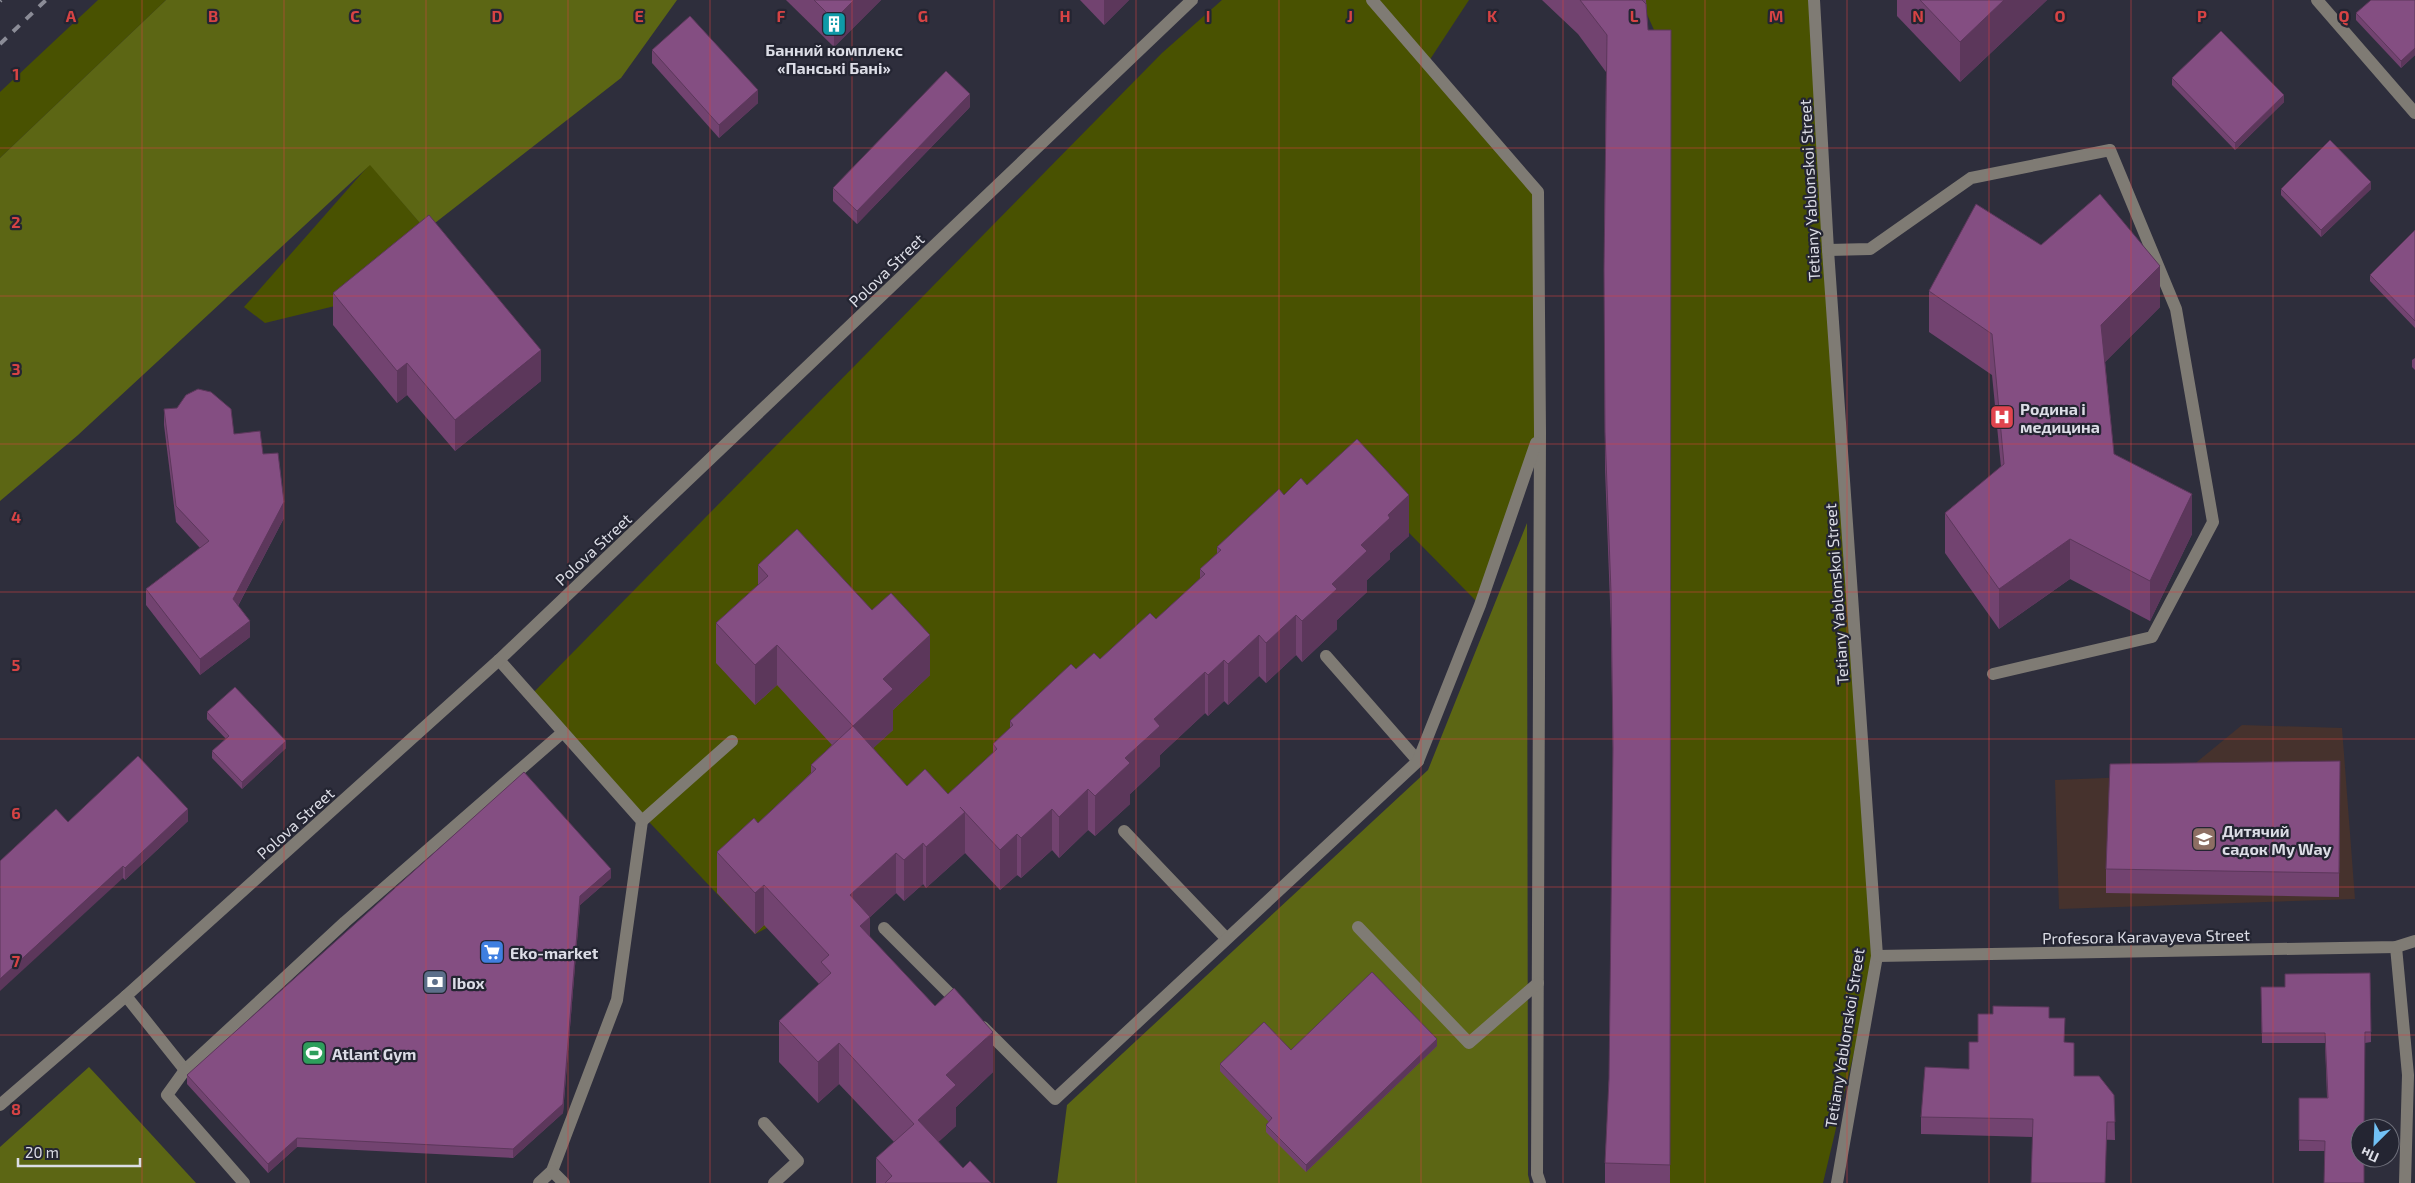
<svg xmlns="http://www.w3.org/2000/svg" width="2415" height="1183" viewBox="0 0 2415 1183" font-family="'Exo 2',sans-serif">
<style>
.education{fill:#46322d}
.green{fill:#495201}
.forest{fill:#5c6614}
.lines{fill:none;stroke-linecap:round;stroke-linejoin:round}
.minor{stroke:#7f7b74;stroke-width:12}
.rail{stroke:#8b8c97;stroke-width:4;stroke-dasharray:9 9;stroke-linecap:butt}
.wall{fill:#724370}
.shaded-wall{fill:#5c375b}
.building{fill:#844e82;stroke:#5c375b}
.grid{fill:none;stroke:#d74344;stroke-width:1;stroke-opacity:0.55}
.labels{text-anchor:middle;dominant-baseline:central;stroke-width:4.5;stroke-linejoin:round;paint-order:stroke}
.poi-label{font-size:16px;font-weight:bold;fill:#dcdde6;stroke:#242532;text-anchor:start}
.street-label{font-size:16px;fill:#dcdde6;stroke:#242532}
.grid-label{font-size:16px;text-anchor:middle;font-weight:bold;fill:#d74344;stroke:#242532;stroke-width:4.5;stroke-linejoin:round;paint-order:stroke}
</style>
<rect width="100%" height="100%" fill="#2e2e3c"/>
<!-- education -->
<path class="education" d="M 2242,725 L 2342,728 L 2355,899 L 2059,909 L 2055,780 L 2181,775 Z"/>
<!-- green -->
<g class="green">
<path d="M 98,0 L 166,0 L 0,158 L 0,92 Z"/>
<path d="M 1222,0 L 1469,0 L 1427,64 L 1538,192 L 1540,433 L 1480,605 L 1357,480 L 948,835 L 755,934 L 530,696 L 1162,53 Z"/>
<path d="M 1634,0 L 1816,0 L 1877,956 L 1823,1183 L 1670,1183 L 1671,68 L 1646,12 Z"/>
<path d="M 370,164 L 426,230 L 339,305 L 265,323 L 244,307 Z"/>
</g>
<!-- forest -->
<g class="forest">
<path d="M 166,0 L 677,0 L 621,78 L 426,230 L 370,165 L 78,435 L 0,501 L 0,158 Z"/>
<path d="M 1527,523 L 1528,1175 L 1530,1183 L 1057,1183 L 1067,1105 L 1428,770 Z"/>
<path d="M 89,1067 L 104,1083 L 196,1183 L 0,1183 L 0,1147 Z"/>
</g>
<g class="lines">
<!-- minor -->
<g class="minor">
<path d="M 1372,0 L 1538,192 L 1540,433 L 1537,1174 L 1540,1183"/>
<path d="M 1814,0 L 1828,250 L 1877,956 L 1837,1183"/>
<path d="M 2317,0 L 2415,113"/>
<path d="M 1828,250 L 1870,249 L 1971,178 L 2110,150 L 2176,309 L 2213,522 L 2152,637 L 1993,674"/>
<path d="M 1326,656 L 1418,761"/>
<path d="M 499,660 L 642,821 L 617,1000 L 552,1171 L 539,1183"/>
<path d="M 642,821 L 732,741"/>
<path d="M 1124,831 L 1226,938"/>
<path d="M 1358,927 L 1469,1043 L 1538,983"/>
<path d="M 884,928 L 960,1004"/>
<path d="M 2396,947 L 2408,1075 L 2405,1183"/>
<path d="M 1877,956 L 2396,947 L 2415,941"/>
<path d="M 126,996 L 185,1070 L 345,922 L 562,733"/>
<path d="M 983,1027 L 1055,1099 L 1418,761 L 1480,605 L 1536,443"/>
<path d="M 185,1070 L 167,1095 L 244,1183"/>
<path d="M 0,1105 L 126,996 L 499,660 L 1192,0"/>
<path d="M 764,1123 L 798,1161 L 774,1183"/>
<path d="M 552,1171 L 564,1183"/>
</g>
<!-- rail -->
<g class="rail">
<path d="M 0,1 L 1,0"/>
<path d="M 0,44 L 46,0"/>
</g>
</g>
<!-- wall -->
<g class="wall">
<path d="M 786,0 L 881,0 L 834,47 Z"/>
<path d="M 1080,0 L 1129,0 L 1104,25 Z"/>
<path d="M 1542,0 L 1646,0 L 1648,30 L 1671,30 L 1670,1183 L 1605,1183 L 1605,1163 L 1609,1079 L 1613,766 L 1611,629 L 1605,469 L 1604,269 L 1606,72 L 1578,34 Z"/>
<path d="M 1897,0 L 2047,0 L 1960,82 L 1897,16 Z"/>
<path d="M 2415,0 L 2415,55 L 2401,68 L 2356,20 L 2356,13 Z"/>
<path d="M 652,50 L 758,103 L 719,138 L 652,63 Z"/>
<path d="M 2172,78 L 2284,102 L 2235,150 L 2172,85 Z"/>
<path d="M 970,107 L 857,224 L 833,201 L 833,188 Z"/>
<path d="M 2281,189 L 2371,189 L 2321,237 L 2281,195 Z"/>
<path d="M 2415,230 L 2415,328 L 2370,281 L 2370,275 Z"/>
<path d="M 2041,245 L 2160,307 L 2105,362 L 2114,454 L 2192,534 L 2150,621 L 2070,579 L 1999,629 L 1945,553 L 1945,513 L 2001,467 L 1992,375 L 1929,332 L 1929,291 Z"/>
<path d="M 333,293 L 541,381 L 455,451 L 407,395 L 397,403 L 333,325 Z"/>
<path d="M 2415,358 L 2415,370 L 2412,367 L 2412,360 Z"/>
<path d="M 164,409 L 234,434 L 263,454 L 284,518 L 238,606 L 250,637 L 200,675 L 146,605 L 146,589 L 200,548 L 176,522 L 164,425 Z"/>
<path d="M 1307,485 L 1409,536 L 1390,553 L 1390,559 L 1367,580 L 1367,592 L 1337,620 L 1337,629 L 1302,662 L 1296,655 L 1266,683 L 1259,676 L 1228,705 L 1224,701 L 1208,716 L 1205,713 L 1160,755 L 1160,766 L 1130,794 L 1130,804 L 1095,836 L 1088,830 L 1059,858 L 1052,850 L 1021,878 L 1017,875 L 1000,890 L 965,853 L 926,888 L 923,884 L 904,901 L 896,893 L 870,917 L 870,937 L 993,1072 L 956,1107 L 956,1126 L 938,1142 L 963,1168 L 991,1183 L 876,1183 L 876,1158 L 894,1142 L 839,1084 L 818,1103 L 779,1062 L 779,1021 L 819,984 L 764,925 L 755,934 L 717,893 L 717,852 L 758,823 L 811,773 L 811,765 L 832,745 L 777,685 L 755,705 L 716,663 L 716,623 L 758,585 L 758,565 L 930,675 L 893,710 L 893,730 L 873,748 L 907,786 L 948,794 L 993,753 L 993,744 L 1010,728 L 1010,721 L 1076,669 L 1100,659 L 1156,619 L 1200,579 L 1200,569 L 1217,554 L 1217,547 L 1284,495 Z"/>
<path d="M 207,712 L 286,748 L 242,789 L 212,758 L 212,751 L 226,739 L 207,719 Z"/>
<path d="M 2340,761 L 2339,897 L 2106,893 L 2106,869 Z"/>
<path d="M 188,821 L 125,880 L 68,822 Z"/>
<path d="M 611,878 L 580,905 L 563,1113 L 513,1158 L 297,1147 L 268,1173 L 187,1084 L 187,1075 Z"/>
<path d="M 2370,973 L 2371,1042 L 2365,1043 L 2325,1151 L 2299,1151 L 2299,1098 L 2327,1098 L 2325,1043 L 2262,1043 L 2261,987 L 2285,987 Z"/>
<path d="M 1993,1014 L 2049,1018 L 2064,1042 L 2074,1076 L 2114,1095 L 2115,1140 L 2032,1137 L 1921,1134 L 1921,1117 L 1969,1069 L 1978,1042 Z"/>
<path d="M 1437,1046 L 1306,1172 L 1266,1132 L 1266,1125 L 1269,1122 L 1220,1071 L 1220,1064 L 1291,1050 Z"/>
</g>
<!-- shaded-wall -->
<g class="shaded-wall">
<path d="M 854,0 L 881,0 L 834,47 L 834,20 Z"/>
<path d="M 1104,0 L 1129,0 L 1104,25 Z"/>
<path d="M 2004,0 L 2047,0 L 1960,82 L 1960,42 Z"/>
<path d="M 2415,48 L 2415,55 L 2401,68 L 2401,61 Z"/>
<path d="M 758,90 L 758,103 L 719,138 L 719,125 Z"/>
<path d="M 970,94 L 970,107 L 857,224 L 857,211 Z"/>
<path d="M 2284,95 L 2284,102 L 2235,150 L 2235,143 Z"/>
<path d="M 2371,182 L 2371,189 L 2321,237 L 2321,230 Z"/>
<path d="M 2160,266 L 2160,307 L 2101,366 L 2101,325 Z"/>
<path d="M 541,350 L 541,381 L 455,451 L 455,420 Z"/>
<path d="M 407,363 L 407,395 L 397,403 L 397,371 Z"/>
<path d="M 2192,494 L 2192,534 L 2150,621 L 2150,581 Z"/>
<path d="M 1409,495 L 1409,536 L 1390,553 L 1390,559 L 1367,580 L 1367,592 L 1337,620 L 1337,629 L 1302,662 L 1302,621 L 1332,584 L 1361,545 L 1388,515 Z"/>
<path d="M 284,502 L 284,518 L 233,615 L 233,599 Z"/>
<path d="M 2070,539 L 2070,579 L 1999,629 L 1999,589 Z"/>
<path d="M 1296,615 L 1296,655 L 1266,683 L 1266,643 Z"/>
<path d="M 250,621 L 250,637 L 200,675 L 200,659 Z"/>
<path d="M 930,635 L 930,675 L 893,710 L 893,730 L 853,767 L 853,726 L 883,679 Z"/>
<path d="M 1259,635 L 1259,676 L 1228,705 L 1228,664 Z"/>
<path d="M 777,645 L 777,685 L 755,705 L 755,665 Z"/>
<path d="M 1224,660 L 1224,701 L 1208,716 L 1208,675 Z"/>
<path d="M 1205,672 L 1205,713 L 1160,755 L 1160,766 L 1130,794 L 1130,804 L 1095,836 L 1095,796 L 1125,758 L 1154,719 Z"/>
<path d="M 286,741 L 286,748 L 242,789 L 242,782 Z"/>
<path d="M 1088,789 L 1088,830 L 1059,858 L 1059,817 Z"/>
<path d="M 188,809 L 188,821 L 125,880 L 125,868 Z"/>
<path d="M 1052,809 L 1052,850 L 1021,878 L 1021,838 Z"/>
<path d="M 965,812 L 965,853 L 926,888 L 926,847 Z"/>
<path d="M 1017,834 L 1017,875 L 1000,890 L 1000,850 Z"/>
<path d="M 923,843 L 923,884 L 904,901 L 904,860 Z"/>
<path d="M 896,853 L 896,893 L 870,917 L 870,958 L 850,895 Z"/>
<path d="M 123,866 L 123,878 L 0,991 L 0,979 Z"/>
<path d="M 611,869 L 611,878 L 580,905 L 563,1113 L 513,1158 L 513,1149 L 580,896 Z"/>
<path d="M 764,885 L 764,925 L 755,934 L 755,893 Z"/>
<path d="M 993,1032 L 993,1072 L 956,1107 L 956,1126 L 918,1161 L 918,1120 L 946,1075 Z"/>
<path d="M 1437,1039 L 1437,1046 L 1306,1172 L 1306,1165 Z"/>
<path d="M 839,1043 L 839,1084 L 818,1103 L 818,1062 Z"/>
<path d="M 297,1138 L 297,1147 L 268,1173 L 268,1164 Z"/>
</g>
<!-- building -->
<g class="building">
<path d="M 814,0 L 854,0 L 834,20 Z"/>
<path d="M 1580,0 L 1642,0 L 1646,4 L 1648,30 L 1671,30 L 1670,1165 L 1605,1163 L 1609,1079 L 1613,748 L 1611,592 L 1605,432 L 1604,269 L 1607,35 Z"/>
<path d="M 1920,0 L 2004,0 L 1960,42 Z"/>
<path d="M 2371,0 L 2415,0 L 2415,48 L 2401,61 L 2356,13 Z"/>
<path d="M 690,16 L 758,90 L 719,125 L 652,50 Z"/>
<path d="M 2221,31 L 2284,95 L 2235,143 L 2172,78 Z"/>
<path d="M 946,71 L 970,94 L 857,211 L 833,188 Z"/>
<path d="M 2330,140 L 2371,182 L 2321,230 L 2281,189 Z"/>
<path d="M 2100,194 L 2160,266 L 2101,325 L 2114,454 L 2192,494 L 2150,581 L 2070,539 L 1999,589 L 1945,513 L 2004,464 L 1992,334 L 1929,291 L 1976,204 L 2041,245 Z"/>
<path d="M 429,215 L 541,350 L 455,420 L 407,363 L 397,371 L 333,293 Z"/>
<path d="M 2415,230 L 2415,321 L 2370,275 Z"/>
<path d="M 198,389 L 211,392 L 231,409 L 234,434 L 260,431 L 263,454 L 278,453 L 284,502 L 233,599 L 250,621 L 200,659 L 146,589 L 209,541 L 176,506 L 164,409 L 177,408 L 186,395 Z"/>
<path d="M 1357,439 L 1409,495 L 1388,515 L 1390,518 L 1361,545 L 1367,551 L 1332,584 L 1337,589 L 1302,621 L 1296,615 L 1266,643 L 1259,635 L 1228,664 L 1224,660 L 1208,675 L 1205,672 L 1154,719 L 1160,726 L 1125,758 L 1130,763 L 1095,796 L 1088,789 L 1059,817 L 1052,809 L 1021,838 L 1017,834 L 1000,850 L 960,807 L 965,812 L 926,847 L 923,843 L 904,860 L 896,853 L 850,895 L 870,917 L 860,926 L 935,1006 L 954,988 L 993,1032 L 946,1075 L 956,1085 L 918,1120 L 963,1168 L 970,1161 L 991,1183 L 885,1183 L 892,1176 L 876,1158 L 914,1124 L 839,1043 L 818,1062 L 779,1021 L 831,973 L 821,962 L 829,955 L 764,885 L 755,893 L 717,852 L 754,818 L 758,823 L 816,769 L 811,765 L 853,726 L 907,786 L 925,769 L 948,794 L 997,749 L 993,744 L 1013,725 L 1010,721 L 1071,664 L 1076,669 L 1094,653 L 1100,659 L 1150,613 L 1156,619 L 1205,574 L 1200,569 L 1221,550 L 1217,547 L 1279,489 L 1284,495 L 1301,478 L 1307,485 Z"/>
<path d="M 797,529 L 872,610 L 891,593 L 930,635 L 883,679 L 893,689 L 853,726 L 777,645 L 755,665 L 716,623 L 768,576 L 758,565 Z"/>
<path d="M 235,687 L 286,741 L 242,782 L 212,751 L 229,736 L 207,712 Z"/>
<path d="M 138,756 L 188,809 L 125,868 L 123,866 L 0,979 L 0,861 L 56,809 L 68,822 Z"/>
<path d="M 2340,761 L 2339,873 L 2106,869 L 2110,764 Z"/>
<path d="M 524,772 L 611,869 L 580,896 L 563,1104 L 513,1149 L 297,1138 L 268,1164 L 187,1075 Z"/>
<path d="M 1372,972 L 1437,1039 L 1306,1165 L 1266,1125 L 1272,1118 L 1220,1064 L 1264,1022 L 1291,1050 Z"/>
<path d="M 2370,973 L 2371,1032 L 2365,1032 L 2364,1128 L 2360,1128 L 2360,1158 L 2364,1158 L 2364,1183 L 2324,1183 L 2325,1141 L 2299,1140 L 2299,1098 L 2328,1098 L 2325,1033 L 2262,1033 L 2261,987 L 2285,987 L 2285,974 Z"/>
<path d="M 1993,1006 L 2049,1007 L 2049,1018 L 2065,1018 L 2064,1042 L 2074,1043 L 2074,1076 L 2099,1076 L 2114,1095 L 2115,1122 L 2107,1122 L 2105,1183 L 2031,1183 L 2033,1119 L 1921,1117 L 1925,1067 L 1969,1069 L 1969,1042 L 1978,1042 L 1978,1014 L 1993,1014 Z"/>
</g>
<!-- grid -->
<path class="grid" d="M 142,0 L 142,1183M 284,0 L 284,1183M 426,0 L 426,1183M 568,0 L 568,1183M 710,0 L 710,1183M 852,0 L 852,1183M 994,0 L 994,1183M 1136,0 L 1136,1183M 1279,0 L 1279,1183M 1421,0 L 1421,1183M 1563,0 L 1563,1183M 1705,0 L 1705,1183M 1847,0 L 1847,1183M 1989,0 L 1989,1183M 2131,0 L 2131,1183M 2273,0 L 2273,1183M 0,148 L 2415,148M 0,296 L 2415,296M 0,444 L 2415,444M 0,592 L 2415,592M 0,739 L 2415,739M 0,887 L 2415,887M 0,1035 L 2415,1035"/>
<!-- icons -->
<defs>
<symbol id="building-square" viewBox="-11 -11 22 22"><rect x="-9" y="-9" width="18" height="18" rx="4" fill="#0f9aa8" stroke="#242532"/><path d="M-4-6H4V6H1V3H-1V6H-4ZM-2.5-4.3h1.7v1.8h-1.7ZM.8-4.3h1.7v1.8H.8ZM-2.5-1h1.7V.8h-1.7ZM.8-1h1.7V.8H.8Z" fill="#fff"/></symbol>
<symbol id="hospital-square" viewBox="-11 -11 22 22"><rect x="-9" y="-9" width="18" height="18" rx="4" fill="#e0444e" stroke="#242532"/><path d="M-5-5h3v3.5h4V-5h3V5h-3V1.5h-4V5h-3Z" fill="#fff"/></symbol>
<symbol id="school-square" viewBox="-11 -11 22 22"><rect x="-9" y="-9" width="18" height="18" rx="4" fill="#8d6e63" stroke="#242532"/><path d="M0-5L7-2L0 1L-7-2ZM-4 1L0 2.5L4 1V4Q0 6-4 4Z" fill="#fff"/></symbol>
<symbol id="supermarket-square" viewBox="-11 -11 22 22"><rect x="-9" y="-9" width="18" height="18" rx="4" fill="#3f7fe0" stroke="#242532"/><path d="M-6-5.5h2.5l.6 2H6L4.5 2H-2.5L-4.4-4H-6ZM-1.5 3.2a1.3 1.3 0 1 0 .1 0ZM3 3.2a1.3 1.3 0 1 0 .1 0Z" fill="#fff"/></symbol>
<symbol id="bank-square" viewBox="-11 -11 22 22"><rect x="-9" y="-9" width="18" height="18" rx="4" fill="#5c6f8a" stroke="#242532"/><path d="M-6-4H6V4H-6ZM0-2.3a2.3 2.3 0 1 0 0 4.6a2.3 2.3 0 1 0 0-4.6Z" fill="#fff"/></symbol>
<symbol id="stadium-square" viewBox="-11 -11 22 22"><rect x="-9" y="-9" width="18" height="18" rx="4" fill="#2e9e5b" stroke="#242532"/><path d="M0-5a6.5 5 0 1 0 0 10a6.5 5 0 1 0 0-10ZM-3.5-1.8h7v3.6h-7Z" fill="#fff"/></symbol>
</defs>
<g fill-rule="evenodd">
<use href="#building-square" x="820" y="10" width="28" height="28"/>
<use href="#hospital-square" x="1988" y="403" width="28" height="28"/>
<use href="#school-square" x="2190" y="825" width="28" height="28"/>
<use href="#supermarket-square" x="478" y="938" width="28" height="28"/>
<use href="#bank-square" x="421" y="968" width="28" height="28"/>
<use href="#stadium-square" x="300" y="1039" width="28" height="28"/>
</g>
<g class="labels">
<!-- poi labels -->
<g class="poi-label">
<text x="834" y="49" text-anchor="middle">Банний комплекс<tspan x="834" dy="18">«Панські Бані»</tspan></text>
<text x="2020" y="408">Родина і<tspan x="2020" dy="18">медицина</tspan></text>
<text x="2222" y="830">Дитячий<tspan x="2222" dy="18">садок My Way</tspan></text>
<text x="510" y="952">Eko-market</text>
<text x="452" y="982">Ibox</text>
<text x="332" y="1053">Atlant Gym</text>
</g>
<!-- street labels -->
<g class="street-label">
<text transform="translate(1809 190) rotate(-93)">Tetiany Yablonskoi Street</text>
<text transform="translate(886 270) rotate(-44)">Polova Street</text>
<text transform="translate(593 549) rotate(-43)">Polova Street</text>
<text transform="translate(1836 594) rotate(-94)">Tetiany Yablonskoi Street</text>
<text transform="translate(295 823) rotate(-42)">Polova Street</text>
<text transform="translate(2146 936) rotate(-1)">Profesora Karavayeva Street</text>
<text transform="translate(1844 1038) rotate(-81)">Tetiany Yablonskoi Street</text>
</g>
</g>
<g class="grid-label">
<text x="71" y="22">A</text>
<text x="213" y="22">B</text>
<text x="355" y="22">C</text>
<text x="497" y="22">D</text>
<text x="639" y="22">E</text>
<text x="781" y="22">F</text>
<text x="923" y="22">G</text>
<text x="1065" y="22">H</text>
<text x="1208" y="22">I</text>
<text x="1350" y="22">J</text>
<text x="1492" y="22">K</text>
<text x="1634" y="22">L</text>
<text x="1776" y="22">M</text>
<text x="1918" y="22">N</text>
<text x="2060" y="22">O</text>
<text x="2202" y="22">P</text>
<text x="2344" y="22">Q</text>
<text x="16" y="80">1</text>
<text x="16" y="228">2</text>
<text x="16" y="375">3</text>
<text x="16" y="523">4</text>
<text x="16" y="671">5</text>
<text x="16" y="819">6</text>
<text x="16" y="967">7</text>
<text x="16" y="1115">8</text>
</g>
<!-- north arrow -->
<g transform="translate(2375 1143) rotate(204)"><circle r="24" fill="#242532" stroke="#6e6f7a"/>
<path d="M0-4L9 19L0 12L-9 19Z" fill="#71c1f5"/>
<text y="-8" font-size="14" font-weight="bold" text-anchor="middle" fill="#dcdde6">Пн</text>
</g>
<!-- scale -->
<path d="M18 1158v8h122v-8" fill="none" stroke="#dcdde6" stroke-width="2.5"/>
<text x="25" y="1158" font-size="15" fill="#dcdde6" stroke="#242532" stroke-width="4" paint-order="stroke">20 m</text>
</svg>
